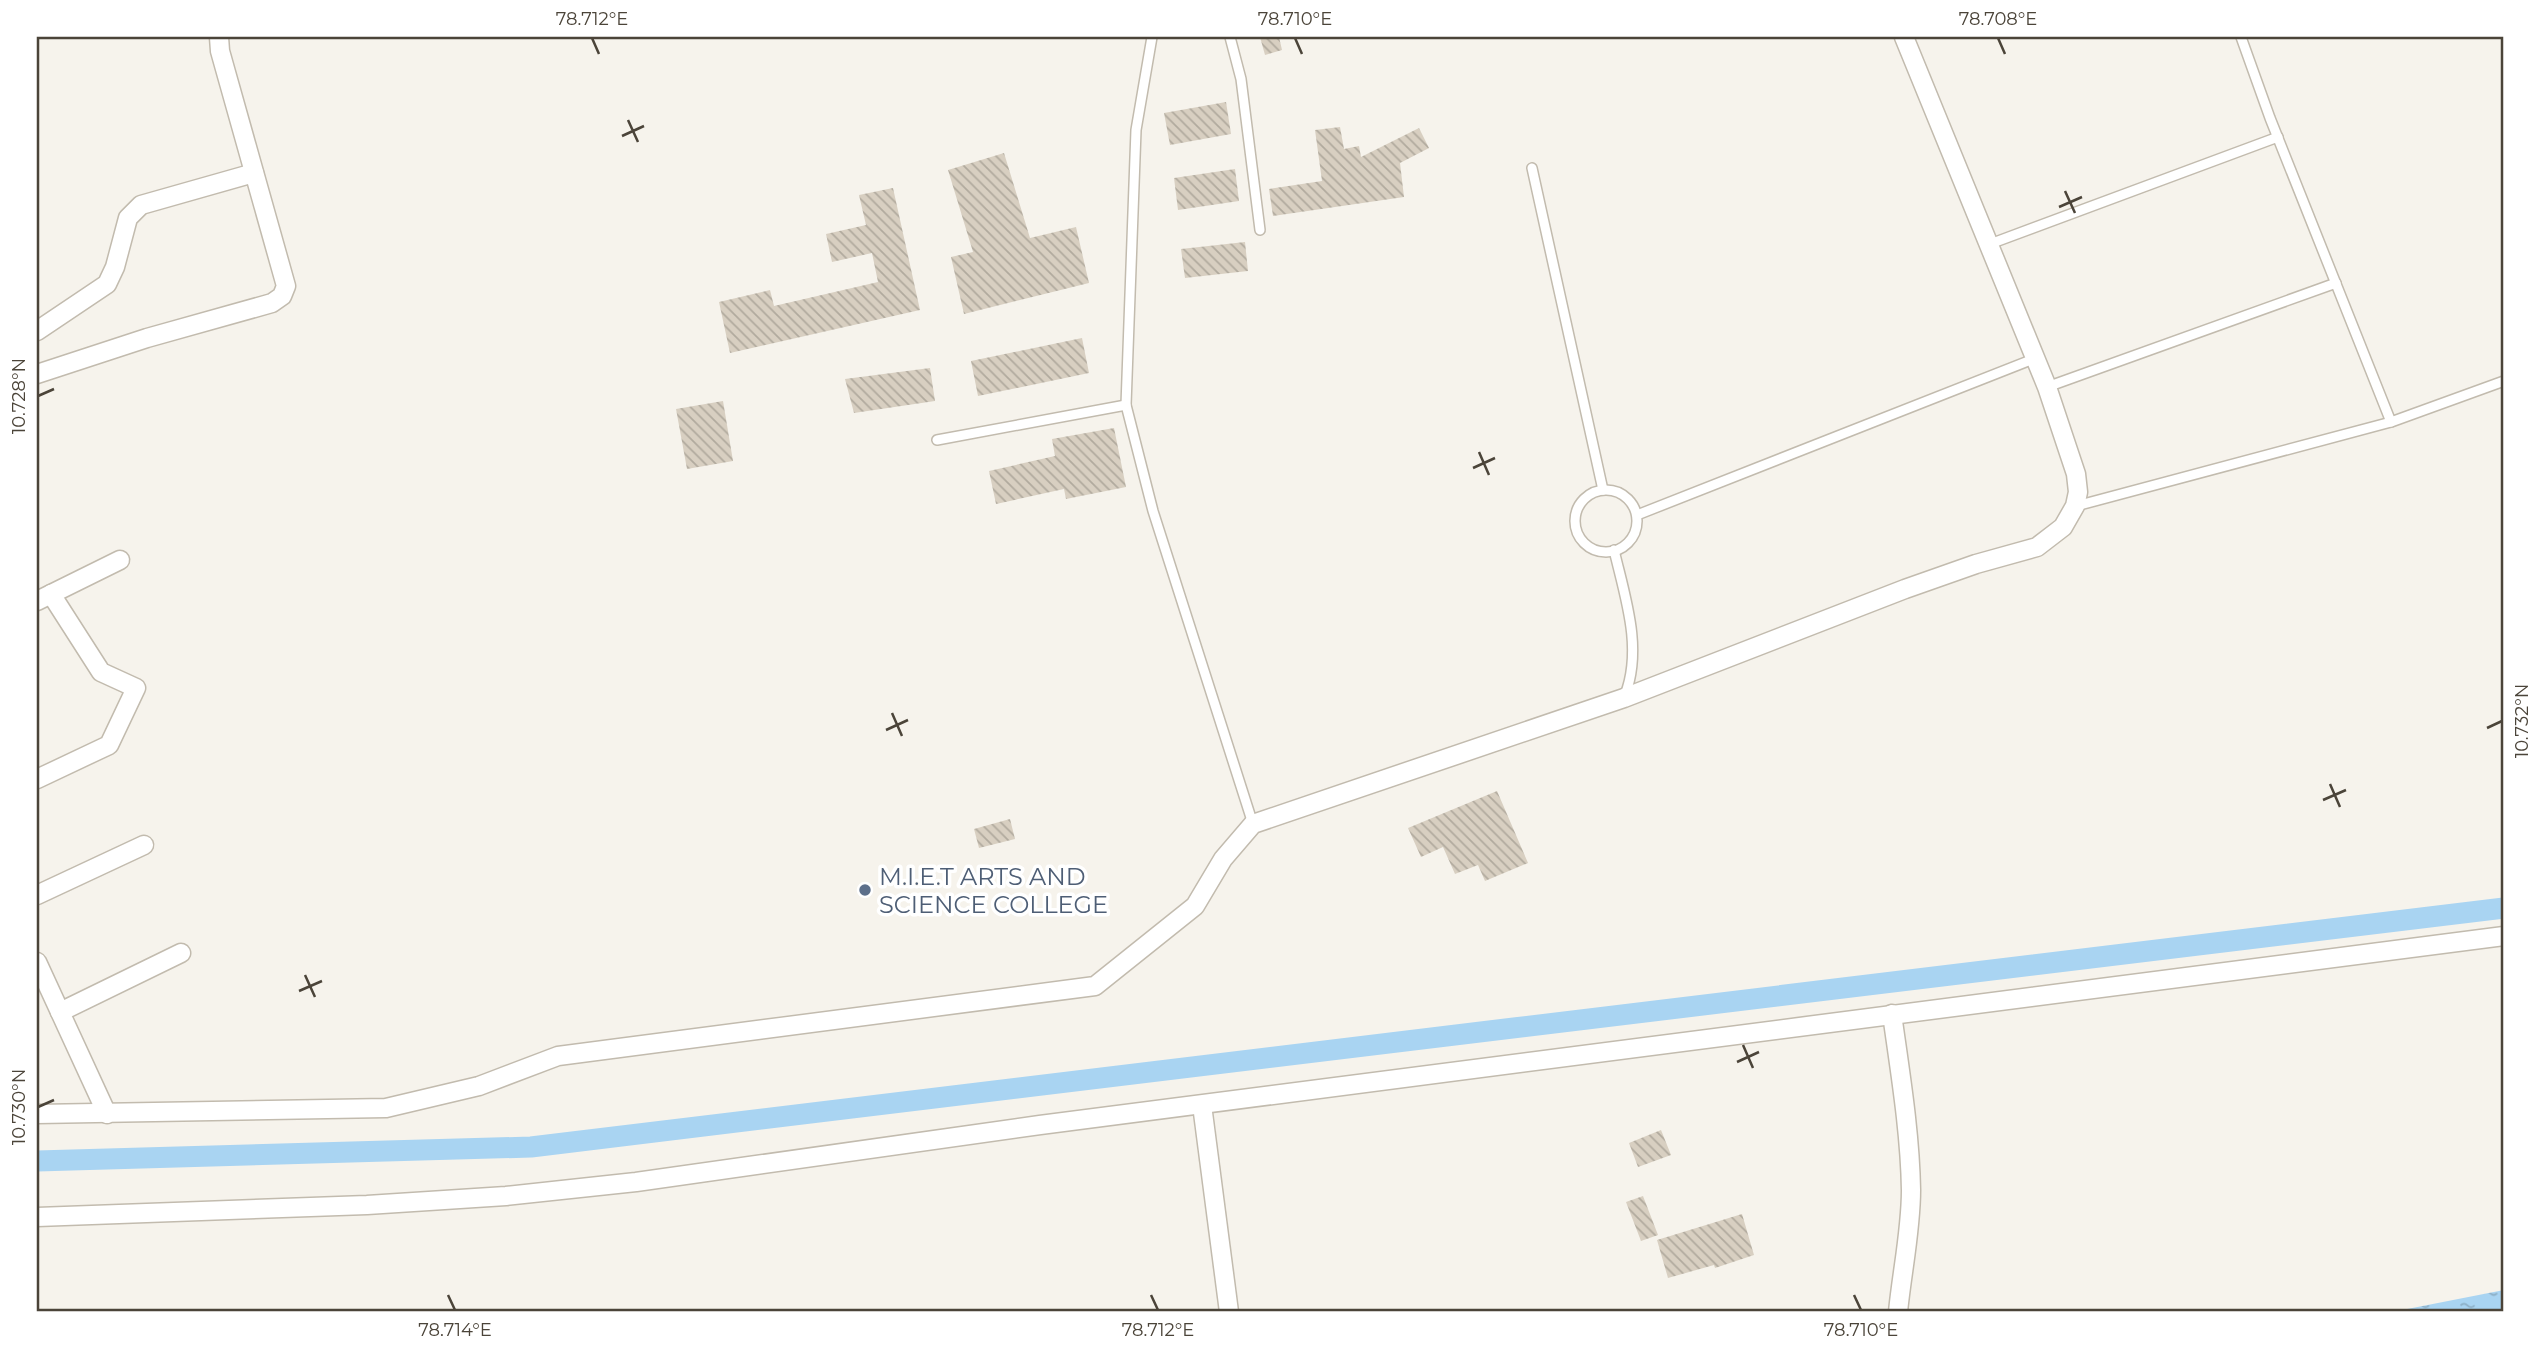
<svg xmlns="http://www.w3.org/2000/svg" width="2541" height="1349" viewBox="0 0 2541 1349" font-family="Montserrat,sans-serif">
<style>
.water{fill:url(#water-ripples)}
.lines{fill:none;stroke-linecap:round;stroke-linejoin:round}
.canal{stroke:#a9d4f2;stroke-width:21}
.building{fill:url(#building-back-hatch)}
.lane-casing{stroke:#c2bbae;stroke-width:12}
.street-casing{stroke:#c2bbae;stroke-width:21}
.lane{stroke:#fff;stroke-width:9}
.street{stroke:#fff;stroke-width:18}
.ticks{fill:none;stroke:#4b4439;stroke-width:2.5}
.service-dot{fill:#5c6f8a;stroke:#fff;stroke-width:2.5}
.labels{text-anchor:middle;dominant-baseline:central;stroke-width:7;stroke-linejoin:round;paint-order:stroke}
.service-label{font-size:24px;fill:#4e5e75;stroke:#fff;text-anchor:start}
.neatline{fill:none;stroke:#4b4439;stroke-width:2.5}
.ticks-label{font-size:18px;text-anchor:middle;fill:#4b4439}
</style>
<defs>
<pattern id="water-ripples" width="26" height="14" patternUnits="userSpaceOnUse" patternTransform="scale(1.75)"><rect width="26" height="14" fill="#a9d4f2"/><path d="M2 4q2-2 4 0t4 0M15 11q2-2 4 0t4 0" fill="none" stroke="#8caec5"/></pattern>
<pattern id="building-back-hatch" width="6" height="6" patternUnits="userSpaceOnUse" patternTransform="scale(1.75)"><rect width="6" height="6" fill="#d8cfc1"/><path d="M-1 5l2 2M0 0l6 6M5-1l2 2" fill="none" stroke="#b1aa9e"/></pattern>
</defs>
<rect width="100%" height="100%" fill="#f6f3ec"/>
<!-- water -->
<path class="water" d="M 2504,1290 L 2504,1312 L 2392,1312 Z"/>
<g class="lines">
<!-- canal -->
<path class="canal" d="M 37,1161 L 531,1147 L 2504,908"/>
</g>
<!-- building -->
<g class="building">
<path d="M 1260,37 L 1279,37 L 1282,50 L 1265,55 Z"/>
<path d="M 1226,102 L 1231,134 L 1170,145 L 1164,113 Z"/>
<path d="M 1340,127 L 1344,149 L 1359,146 L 1361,157 L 1419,128 L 1429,148 L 1400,163 L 1404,197 L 1273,216 L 1269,189 L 1322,181 L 1315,130 Z"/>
<path d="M 1004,153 L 1030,238 L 1076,227 L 1089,283 L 964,314 L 951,257 L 973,252 L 948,170 Z"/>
<path d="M 1235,169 L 1239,201 L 1178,210 L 1174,178 Z"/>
<path d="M 893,188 L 920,310 L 730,353 L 719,302 L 770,290 L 774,306 L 878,282 L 872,253 L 832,262 L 826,234 L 866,225 L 859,195 Z"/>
<path d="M 1245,242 L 1248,271 L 1185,278 L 1181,249 Z"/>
<path d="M 1082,338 L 1089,373 L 978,396 L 971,361 Z"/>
<path d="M 930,368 L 935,401 L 854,413 L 845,379 Z"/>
<path d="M 723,401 L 733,461 L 687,469 L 676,409 Z"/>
<path d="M 1114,428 L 1126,487 L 1066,499 L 1064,489 L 996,504 L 989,471 L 1055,456 L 1052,439 Z"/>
<path d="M 1497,791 L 1528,863 L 1485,881 L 1478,865 L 1455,874 L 1443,847 L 1421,857 L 1408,828 Z"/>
<path d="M 1010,819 L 1015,839 L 979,848 L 974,829 Z"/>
<path d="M 1661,1130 L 1671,1155 L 1638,1167 L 1629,1143 Z"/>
<path d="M 1643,1196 L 1658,1235 L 1641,1241 L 1626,1202 Z"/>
<path d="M 1742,1214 L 1754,1255 L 1715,1268 L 1714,1265 L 1668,1278 L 1657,1240 Z"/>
</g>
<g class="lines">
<defs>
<g id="lane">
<path d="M 1152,37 L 1136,130 L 1126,405 L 1153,511 L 1253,824"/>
<path d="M 1230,37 L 1241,79 L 1260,230"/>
<path d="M 2241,37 L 2270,118 L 2391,422"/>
<path d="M 1532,168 L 1603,490"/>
<path d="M 1990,244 L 2278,137"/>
<path d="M 2047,387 L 2336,283"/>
<path d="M 937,440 L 1126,405"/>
<circle cx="1606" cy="521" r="31"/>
<path d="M 2076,506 L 2391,422 L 2504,381"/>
<path d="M 1637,515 L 2036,358"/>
<path d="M 1614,550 C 1625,597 1643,648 1625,695"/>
</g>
<g id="street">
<path d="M 37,331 L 107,284 L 115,267 L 128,218 L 141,205 L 254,173"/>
<path d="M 37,374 L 147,338 L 272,303 L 282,296 L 286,286 L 220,51 L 219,37"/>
<path d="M 37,601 L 120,560"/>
<path d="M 37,779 L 109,745 L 136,688 L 101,672 L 51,594"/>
<path d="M 37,895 L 144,845"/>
<path d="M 37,962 L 107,1114"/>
<path d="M 60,1012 L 181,953"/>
<path d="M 1892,1014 C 1900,1072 1910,1131 1911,1190 C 1911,1231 1902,1271 1898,1312"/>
<path d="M 1202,1105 L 1229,1312"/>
<path d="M 37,1114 L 386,1108 L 479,1086 L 558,1056 L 1095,986 L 1195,906 L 1223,859 L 1253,824 L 1624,698 L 1905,589 L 1976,564 L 2037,547 L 2063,527 L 2075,506 L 2078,492 L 2076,474 L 2047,387 L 1904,37"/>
<path d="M 37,1217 L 367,1205 L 506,1196 L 636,1182 L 1040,1125 L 2504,936"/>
</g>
</defs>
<!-- lane casing -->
<use href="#lane" class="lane-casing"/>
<!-- street casing -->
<use href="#street" class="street-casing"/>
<!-- lane -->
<use href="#lane" class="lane"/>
<!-- street -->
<use href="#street" class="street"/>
</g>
<!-- ticks -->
<path class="ticks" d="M 592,38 L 599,54M 1295,38 L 1302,54M 1998,38 L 2005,54M 628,120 L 638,142M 622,136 L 644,126M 2065,191 L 2075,213M 2059,207 L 2082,197M 38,396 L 54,389M 1479,452 L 1489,475M 1473,468 L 1495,458M 892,713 L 902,736M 2487,728 L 2502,721M 886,730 L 908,720M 2330,784 L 2340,807M 2323,800 L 2346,790M 305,975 L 315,997M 299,991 L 322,981M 1743,1045 L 1753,1068M 1737,1062 L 1759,1052M 38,1107 L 54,1100M 448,1295 L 455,1310M 1151,1295 L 1158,1310M 1854,1295 L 1861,1310"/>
<!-- markers -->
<circle class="service-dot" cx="865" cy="890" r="7"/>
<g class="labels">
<!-- service labels -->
<g class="service-label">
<text x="879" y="876">M.I.E.T ARTS AND<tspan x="879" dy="28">SCIENCE COLLEGE</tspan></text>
</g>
</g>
<!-- border -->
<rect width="2541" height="1349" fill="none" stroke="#ffffff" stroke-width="77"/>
<rect x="38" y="38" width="2464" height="1272" class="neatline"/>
<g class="ticks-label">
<text x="592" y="25">78.712°E</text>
<text x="1295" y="25">78.710°E</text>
<text x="1998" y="25">78.708°E</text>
<text transform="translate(19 396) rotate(-90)" y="6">10.728°N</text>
<text transform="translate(2522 721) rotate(-90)" y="6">10.732°N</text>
<text transform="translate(19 1107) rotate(-90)" y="6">10.730°N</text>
<text x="455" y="1336">78.714°E</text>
<text x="1158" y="1336">78.712°E</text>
<text x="1861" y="1336">78.710°E</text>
</g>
</svg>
